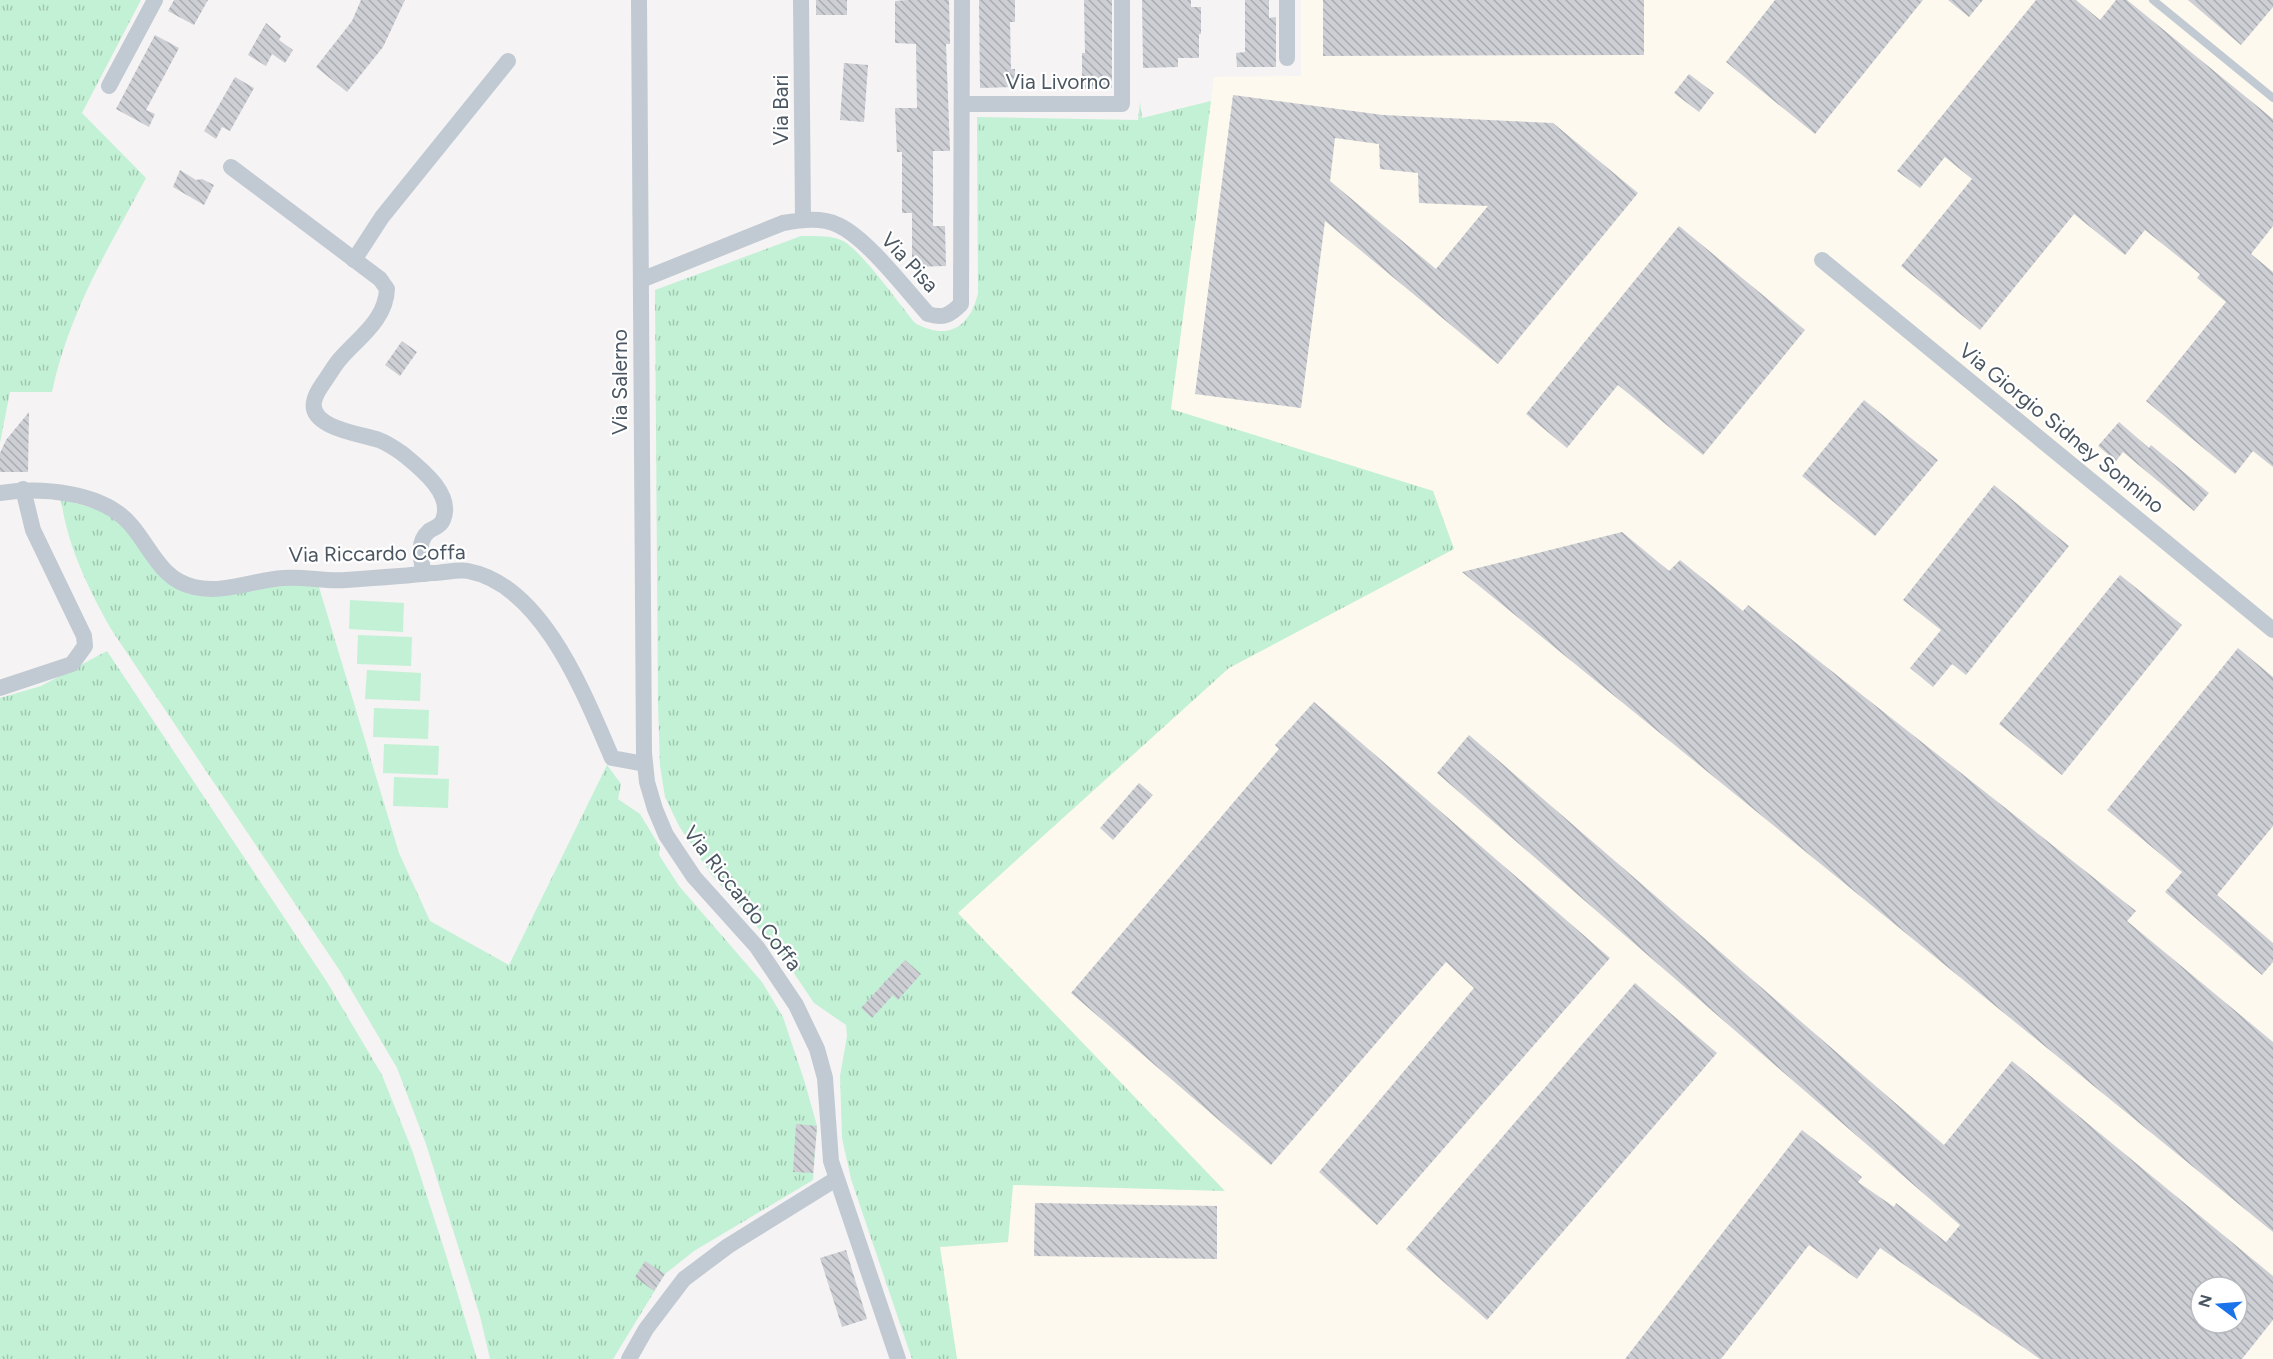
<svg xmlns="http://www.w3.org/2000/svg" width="2273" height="1359" viewBox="0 0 2273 1359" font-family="Figtree,sans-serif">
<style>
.commercial{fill:#fdf9ef;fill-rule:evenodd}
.grass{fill:url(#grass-tufts)}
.pitch{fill:#c3f1d5}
.building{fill:url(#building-back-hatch);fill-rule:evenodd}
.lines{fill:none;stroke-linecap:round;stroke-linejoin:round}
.service{stroke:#c1cad2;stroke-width:8}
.minor{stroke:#c1cad2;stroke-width:16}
.labels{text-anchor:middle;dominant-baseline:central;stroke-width:4.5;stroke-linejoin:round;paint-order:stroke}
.street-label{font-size:21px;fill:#4a5661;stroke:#fff}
</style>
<defs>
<pattern id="grass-tufts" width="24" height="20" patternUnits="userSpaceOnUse" patternTransform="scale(1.5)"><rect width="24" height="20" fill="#c3f1d5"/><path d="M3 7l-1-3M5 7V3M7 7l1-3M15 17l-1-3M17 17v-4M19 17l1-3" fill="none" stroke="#a0c6b0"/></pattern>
<pattern id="building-back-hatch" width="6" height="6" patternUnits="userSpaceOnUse" patternTransform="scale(1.5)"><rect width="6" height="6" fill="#cdcfd5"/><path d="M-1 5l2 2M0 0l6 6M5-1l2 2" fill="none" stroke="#a8abb0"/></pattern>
</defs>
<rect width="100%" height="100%" fill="#f5f3f3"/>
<!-- commercial -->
<path class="commercial" d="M 1301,0 L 2273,0 L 2273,1359 L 957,1359 L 940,1247 L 1008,1242 L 1013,1185 L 1224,1191 L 957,913 L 1229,668 L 1454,549 L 1433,491 L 1171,409 L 1214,77 L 1301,76 ZM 2201,1287 L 2237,1287 L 2237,1323 L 2201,1323 Z"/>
<!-- grass -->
<g class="grass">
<path d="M 0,0 L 141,0 L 82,113 L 146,178 C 109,247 68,314 52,392 L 10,392 L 0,443 Z"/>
<path d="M 1211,101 L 1171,409 L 1433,491 L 1454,549 L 1229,668 L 958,913 L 1225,1191 L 1013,1185 L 1008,1242 L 940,1247 L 957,1359 L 912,1359 L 851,1179 L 842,1138 L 840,1076 L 847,1036 L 846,1025 L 814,1003 L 781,954 L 710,873 L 679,826 L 665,797 L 660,766 L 658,704 L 655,290 L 801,236 C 814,236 831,235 843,241 C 861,250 900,305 915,323 C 947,341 970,328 978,293 L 977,117 L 1138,120 L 1140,102 L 1142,118 Z"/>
<path d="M 61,499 L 99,510 L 120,522 L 165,580 L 282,583 L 319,587 L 399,853 L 430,921 L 509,965 L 607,765 L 621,784 L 618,799 L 640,814 L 660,847 L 659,855 L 679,886 L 762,982 L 783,1017 L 805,1083 L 817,1126 L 813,1180 L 694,1251 L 665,1274 L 613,1359 L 490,1359 L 480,1316 L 426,1144 L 397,1068 L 340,971 L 111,629 C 88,588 67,545 61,499 Z"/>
<path d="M 107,651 L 327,982 L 382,1075 L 412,1150 L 446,1255 L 477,1359 L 0,1359 L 0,698 L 41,686 Z"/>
</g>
<!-- pitch -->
<g class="pitch">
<path d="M 350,600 L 404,603 L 403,632 L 349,629 Z"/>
<path d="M 358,635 L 412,637 L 411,666 L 357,664 Z"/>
<path d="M 367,670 L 421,673 L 420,701 L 365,699 Z"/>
<path d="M 374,708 L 429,710 L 428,739 L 373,737 Z"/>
<path d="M 384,744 L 439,746 L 438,775 L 383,773 Z"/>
<path d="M 394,777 L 449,779 L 448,808 L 393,806 Z"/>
</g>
<!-- building -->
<g class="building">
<path d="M 174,0 L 208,0 L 194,25 L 168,11 Z"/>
<path d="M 361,0 L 405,0 L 383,47 L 347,92 L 316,67 L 352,21 Z"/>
<rect x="816" y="0" width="31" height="15"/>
<path d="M 908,0 L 949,0 L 950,44 L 946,44 L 950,151 L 933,151 L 933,226 L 945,226 L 946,266 L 912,267 L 912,213 L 902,213 L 902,152 L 897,152 L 895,108 L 917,108 L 916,44 L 895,43 L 895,1 Z"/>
<path d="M 979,0 L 1015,0 L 1015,22 L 1010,22 L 1011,69 L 1015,69 L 1015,87 L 980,88 Z"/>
<path d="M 1084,0 L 1112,0 L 1112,88 L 1082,89 L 1082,53 L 1085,53 Z"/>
<path d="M 1142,0 L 1191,0 L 1191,7 L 1201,7 L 1201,34 L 1199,34 L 1199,58 L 1178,58 L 1178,67 L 1143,68 Z"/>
<path d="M 1245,0 L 1269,0 L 1269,18 L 1276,17 L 1276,67 L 1237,67 L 1236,53 L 1245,52 Z"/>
<path d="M 1323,0 L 1644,0 L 1644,55 L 1323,56 Z"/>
<path d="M 1775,0 L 1923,0 L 1815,134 L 1726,62 Z"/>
<path d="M 1948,0 L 1983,0 L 1969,17 Z"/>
<path d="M 2036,0 L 2076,0 L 2100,20 L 2116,0 L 2127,0 L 2273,119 L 2273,226 L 2251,254 L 2273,272 L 2273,467 L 2253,451 L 2235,474 L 2146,401 L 2226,302 L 2197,278 L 2200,274 L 2145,230 L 2125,255 L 2074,214 L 1980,330 L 1901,266 L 1972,179 L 1945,157 L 1920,188 L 1897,171 Z"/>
<path d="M 2188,0 L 2273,0 L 2273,7 L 2241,45 Z"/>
<path d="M 266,23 L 281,36 L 279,40 L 293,50 L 285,63 L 272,54 L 266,66 L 248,55 Z"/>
<path d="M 155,35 L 179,48 L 146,110 L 155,114 L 149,127 L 116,109 Z"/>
<path d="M 844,63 L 868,65 L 864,122 L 840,120 Z"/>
<path d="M 1689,74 L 1714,93 L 1699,112 L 1674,93 Z"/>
<path d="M 235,77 L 254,88 L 230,131 L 222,127 L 216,139 L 204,131 Z"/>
<path d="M 1233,95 L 1383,115 L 1553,123 L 1638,193 L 1498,364 L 1325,221 L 1301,408 L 1195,394 ZM 1335,138 L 1379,144 L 1380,169 L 1418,173 L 1419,203 L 1488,206 L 1436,269 L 1330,181 Z"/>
<path d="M 180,170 L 196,180 L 202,179 L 214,185 L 204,205 L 173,187 Z"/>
<path d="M 1679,226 L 1805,330 L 1703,455 L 1618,385 L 1567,448 L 1526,414 Z"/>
<path d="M 402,341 L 417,352 L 400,376 L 385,365 Z"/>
<path d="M 1864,400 L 1938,460 L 1875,536 L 1802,476 Z"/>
<path d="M 29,412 L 28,472 L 0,472 L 0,453 L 6,440 Z"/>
<path d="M 2119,422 L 2149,448 L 2151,445 L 2209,493 L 2194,511 L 2123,452 L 2116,461 L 2098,446 Z"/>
<path d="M 1994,485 L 2069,546 L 1966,675 L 1952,664 L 1933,687 L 1910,668 L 1941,630 L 1903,600 Z"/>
<path d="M 1622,532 L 1669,571 L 1680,560 L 1743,611 L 1748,605 L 2136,911 L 2127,921 L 2273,1042 L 2273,1232 L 1462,572 Z"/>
<path d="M 2120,575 L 2182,625 L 2062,775 L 1999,724 Z"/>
<path d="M 2238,648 L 2273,677 L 2273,826 L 2217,895 L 2273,943 L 2273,962 L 2262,975 L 2165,892 L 2182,872 L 2107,810 Z"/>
<path d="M 1314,702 L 1610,958 L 1377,1225 L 1319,1172 L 1474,988 L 1446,962 L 1271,1165 L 1071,993 L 1279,749 L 1275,745 Z"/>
<path d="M 1469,735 L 1944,1145 L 2012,1061 L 2273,1276 L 2273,1320 L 2242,1359 L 2040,1359 L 1880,1248 L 1857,1279 L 1809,1245 L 1721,1359 L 1625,1359 L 1802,1130 L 1862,1177 L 1858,1182 L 1894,1207 L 1896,1203 L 1946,1242 L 1960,1225 L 1437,773 ZM 2201,1287 L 2237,1287 L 2237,1323 L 2201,1323 Z"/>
<path d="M 1139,783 L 1153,795 L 1113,840 L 1100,828 Z"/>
<path d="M 905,960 L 921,974 L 898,1000 L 893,995 L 872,1018 L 861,1008 Z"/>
<path d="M 1635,983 L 1717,1053 L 1487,1320 L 1406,1249 Z"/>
<path d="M 796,1124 L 817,1126 L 813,1173 L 793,1172 Z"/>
<path d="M 1035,1203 L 1217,1206 L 1217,1259 L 1034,1256 Z"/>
<path d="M 846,1250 L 867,1319 L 842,1327 L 820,1258 Z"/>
<path d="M 645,1261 L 665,1274 L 654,1291 L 635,1277 Z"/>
</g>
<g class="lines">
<!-- service -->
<path class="service" d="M 2153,0 L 2273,98"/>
<!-- minor -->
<g class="minor">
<path d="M 639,0 L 644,753 L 647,782 L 655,809 L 666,835 L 694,877 L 757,947 L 796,1005 L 817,1049 L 825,1078 L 831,1161 L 898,1359"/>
<path d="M 801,0 L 803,219"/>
<path d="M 1287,0 L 1287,58"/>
<path d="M 109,86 L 155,0"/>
<path d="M 963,104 L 1122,104 L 1122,0"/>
<path d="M 231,167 L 380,279 L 387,289 C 386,320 358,338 340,359 C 334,366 329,375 324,382 C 320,388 315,394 314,402 C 309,428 362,434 379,440 C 387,443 396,449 403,454 C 420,468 454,494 443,520 C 440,527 435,527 429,531 C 416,542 421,560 424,574"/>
<path d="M 354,260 L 382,217 L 508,61"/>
<path d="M 1822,260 L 2273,630"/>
<path d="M 641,280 L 783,223 C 801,220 821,217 838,225 C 867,238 906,290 928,314 C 943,319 950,315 961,304 L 962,0"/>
<path d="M 0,493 C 40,487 103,491 131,525 C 151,548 161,580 194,587 C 223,594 254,580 283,578 C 305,576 325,582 346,580 C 375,578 404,576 432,573 C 444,573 457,569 468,571 C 543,585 585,696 612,758 L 645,764"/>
<path d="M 0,688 L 72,664 L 85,646 L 84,636 L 33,530 L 23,489"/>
<path d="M 629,1359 L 646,1329 L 684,1279 L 728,1246 L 836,1179"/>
</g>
</g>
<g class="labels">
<!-- street labels -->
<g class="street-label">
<text x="1058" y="81">Via Livorno</text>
<text transform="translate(780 110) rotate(-90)">Via Bari</text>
<text transform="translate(910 262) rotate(47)">Via Pisa</text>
<text transform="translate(619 382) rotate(-90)">Via Salerno</text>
<text transform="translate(2062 428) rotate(39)">Via Giorgio Sidney Sonnino</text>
<text transform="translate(377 553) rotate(-1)">Via Riccardo Coffa</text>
<text transform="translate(743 898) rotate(52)">Via Riccardo Coffa</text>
</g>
</g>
<!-- north arrow -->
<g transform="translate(2219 1305) rotate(286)"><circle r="28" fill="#ffffff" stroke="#b7bbc0" stroke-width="1.5"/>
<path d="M0-4.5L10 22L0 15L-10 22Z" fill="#1a73e8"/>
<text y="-9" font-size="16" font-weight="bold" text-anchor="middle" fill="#4a5661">N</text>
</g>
</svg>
